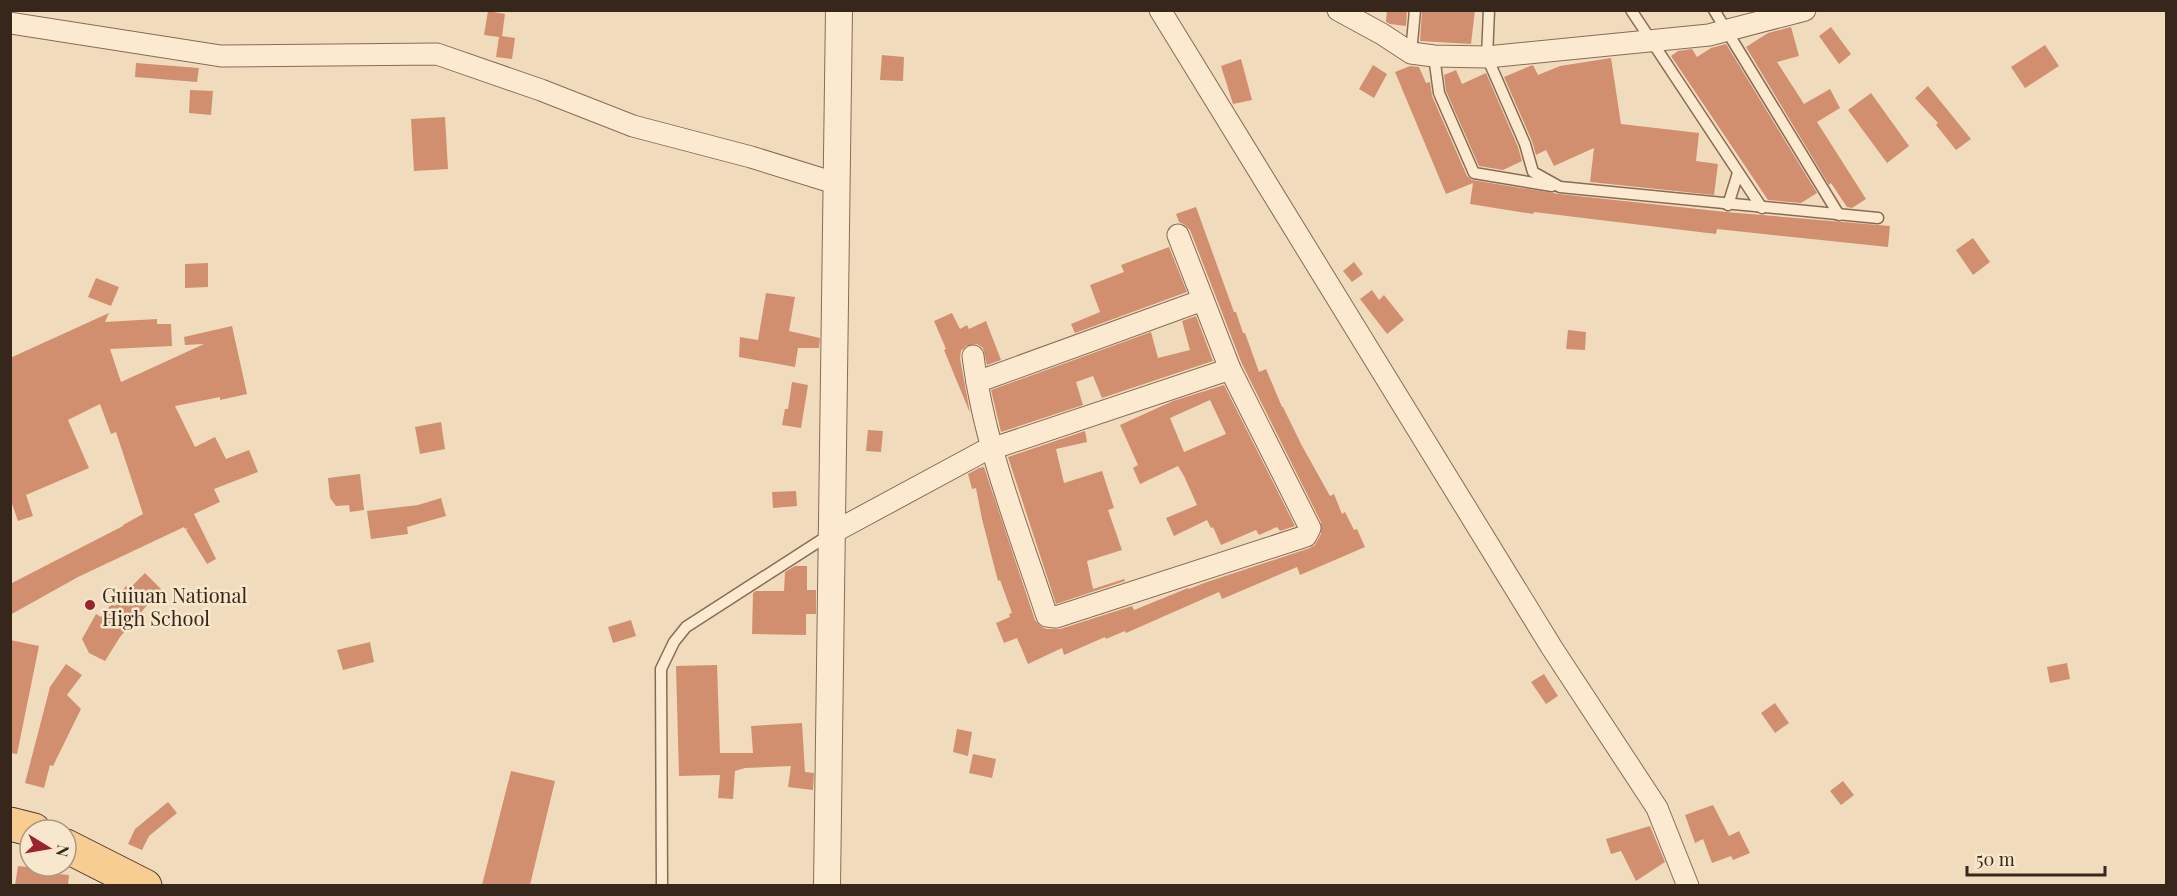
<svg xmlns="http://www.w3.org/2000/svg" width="2177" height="896" viewBox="0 0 2177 896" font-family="'Playfair Display',serif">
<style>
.building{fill:#d18f70;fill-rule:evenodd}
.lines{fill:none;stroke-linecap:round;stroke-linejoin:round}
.service-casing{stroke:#896b55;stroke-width:13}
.minor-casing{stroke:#896b55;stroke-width:23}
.tertiary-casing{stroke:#896b55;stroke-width:28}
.primary-casing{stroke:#563a2a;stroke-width:35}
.service{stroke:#fbead0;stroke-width:10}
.minor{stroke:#fbead0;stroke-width:21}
.tertiary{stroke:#fbead0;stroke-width:26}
.primary{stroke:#f7cd91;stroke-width:33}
.poi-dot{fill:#9b222e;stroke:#f7e7cc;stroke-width:2}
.labels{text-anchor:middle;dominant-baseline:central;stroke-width:5;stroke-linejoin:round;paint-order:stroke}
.poi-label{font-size:20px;fill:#37261b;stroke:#f7e7cc;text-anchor:start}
</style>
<rect width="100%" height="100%" fill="#f0dcbd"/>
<!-- building -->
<g class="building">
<path d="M 1387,10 L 1407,10 L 1406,26 L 1390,24 L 1386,22 Z"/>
<path d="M 1422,10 L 1475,10 L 1471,44 L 1420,41 Z"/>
<path d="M 488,11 L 505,14 L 502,36 L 515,38 L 512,59 L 496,57 L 499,37 L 484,35 Z"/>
<path d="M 1791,27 L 1799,56 L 1777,62 L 1804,104 L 1830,89 L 1840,108 L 1817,122 L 1866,199 L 1852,208 L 1847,207 L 1831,183 L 1829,185 L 1746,47 L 1768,33 Z"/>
<path d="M 1831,27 L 1851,54 L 1839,64 L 1819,36 Z"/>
<path d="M 1726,44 L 1817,193 L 1801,203 L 1768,200 L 1671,56 L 1678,51 L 1692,49 L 1697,57 L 1711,48 Z"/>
<path d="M 2045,45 L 2059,66 L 2025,88 L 2011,67 Z"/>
<path d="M 882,55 L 904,57 L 903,81 L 880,80 Z"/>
<path d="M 1611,58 L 1621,124 L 1699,133 L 1696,161 L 1718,164 L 1714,195 L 1590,182 L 1594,148 L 1554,166 L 1546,150 L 1536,155 L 1532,141 L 1504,77 L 1530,66 L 1533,65 L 1538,75 L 1560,66 Z"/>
<path d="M 1241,59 L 1252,100 L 1233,104 L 1221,66 Z"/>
<path d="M 136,63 L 199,68 L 197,82 L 135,77 Z"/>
<path d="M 1373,65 L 1387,74 L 1374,98 L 1359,89 Z"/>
<path d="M 1410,66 L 1419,67 L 1426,83 L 1430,82 L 1432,96 L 1467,176 L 1472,180 L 1559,194 L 1726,212 L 1890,226 L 1888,247 L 1717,229 L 1716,234 L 1534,212 L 1533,214 L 1470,204 L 1473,183 L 1446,194 L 1395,72 Z"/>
<path d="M 1456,70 L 1462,84 L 1486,73 L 1518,147 L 1522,161 L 1503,170 L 1479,166 L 1446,91 L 1444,75 Z"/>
<path d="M 1928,86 L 1971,139 L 1956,150 L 1936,125 L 1938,123 L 1915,98 Z"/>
<path d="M 190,90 L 213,91 L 211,115 L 189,113 Z"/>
<path d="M 1871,93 L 1909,146 L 1887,163 L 1848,110 Z"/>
<path d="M 445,117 L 448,169 L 414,171 L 411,119 Z"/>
<path d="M 1196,207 L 1234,312 L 1236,312 L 1243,333 L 1245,333 L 1259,372 L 1266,369 L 1282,407 L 1283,407 L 1301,444 L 1330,496 L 1334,494 L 1342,514 L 1345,512 L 1354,530 L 1357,529 L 1365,547 L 1300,575 L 1297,567 L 1222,599 L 1219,592 L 1126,633 L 1125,631 L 1106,639 L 1105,637 L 1064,655 L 1062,648 L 1028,664 L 1017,638 L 1004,643 L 996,623 L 1010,617 L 1009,614 L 1012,613 L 1000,580 L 998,581 L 982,519 L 976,488 L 972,489 L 968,474 L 979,468 L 984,467 L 1035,620 L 1039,625 L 1046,629 L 1060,629 L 1132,606 L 1134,610 L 1188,588 L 1189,589 L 1204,583 L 1310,548 L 1315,545 L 1321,534 L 1321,522 L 1242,364 L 1190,230 L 1185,225 L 1179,222 L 1176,214 Z"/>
<path d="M 1973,238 L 1990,262 L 1973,275 L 1956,250 Z"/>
<path d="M 1169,247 L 1187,292 L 1075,333 L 1071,324 L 1100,312 L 1090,285 L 1124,272 L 1121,265 Z"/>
<path d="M 1354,262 L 1363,274 L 1352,282 L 1343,271 Z"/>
<path d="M 208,263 L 208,287 L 185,288 L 185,264 Z"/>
<path d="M 96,278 L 119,287 L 111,306 L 88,297 Z"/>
<path d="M 1372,290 L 1379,300 L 1384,295 L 1404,320 L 1387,334 L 1360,299 Z"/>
<path d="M 766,293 L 795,297 L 789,331 L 820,338 L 819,348 L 798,348 L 795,367 L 739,357 L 740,337 L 758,340 Z"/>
<path d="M 109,313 L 105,322 L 157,319 L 157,324 L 171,324 L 172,346 L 110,349 L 121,382 L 204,344 L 185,345 L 184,337 L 232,326 L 247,394 L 220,400 L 220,397 L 175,406 L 195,447 L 215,437 L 226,459 L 249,450 L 258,472 L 214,489 L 220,502 L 194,514 L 216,559 L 207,564 L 186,530 L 188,528 L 185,529 L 184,527 L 78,577 L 10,615 L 10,584 L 123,526 L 123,525 L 143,514 L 116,432 L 111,434 L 100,404 L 68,420 L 89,468 L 26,495 L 33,516 L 18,521 L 10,498 L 10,358 Z"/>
<path d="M 952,313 L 960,329 L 967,325 L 969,329 L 986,321 L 1001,360 L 987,365 L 983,348 L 977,344 L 966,346 L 961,351 L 960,358 L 970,413 L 944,350 L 946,349 L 934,321 Z"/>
<path d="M 1196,316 L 1213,361 L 1102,398 L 1093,376 L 1076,382 L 1083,405 L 1001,432 L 991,390 L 1151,332 L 1158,358 L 1190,350 L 1182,321 Z"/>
<path d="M 1568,330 L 1586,332 L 1585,350 L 1566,349 Z"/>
<path d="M 792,382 L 808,385 L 801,428 L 782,425 L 785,409 L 788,409 Z"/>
<path d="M 1224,385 L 1295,526 L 1280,531 L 1277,527 L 1259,535 L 1256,530 L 1221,545 L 1213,527 L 1211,528 L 1207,520 L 1174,536 L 1166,518 L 1197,505 L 1184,476 L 1178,466 L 1140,484 L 1133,468 L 1138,465 L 1120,425 L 1173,401 ZM 1210,400 L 1226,434 L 1184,452 L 1170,418 Z"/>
<path d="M 441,422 L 445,449 L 420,454 L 415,427 Z"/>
<path d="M 868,430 L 883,431 L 881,452 L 866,451 Z"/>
<path d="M 1085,431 L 1087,442 L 1056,449 L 1064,483 L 1102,471 L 1114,508 L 1108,510 L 1122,550 L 1087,561 L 1093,589 L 1124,579 L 1125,581 L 1056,604 L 1008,457 Z"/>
<path d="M 360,474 L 364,510 L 350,512 L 349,505 L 336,506 L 330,498 L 328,478 Z"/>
<path d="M 796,491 L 797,506 L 773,508 L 772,492 Z"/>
<path d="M 441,498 L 446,516 L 407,527 L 408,534 L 371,539 L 367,511 L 418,505 Z"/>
<path d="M 795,566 L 807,566 L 807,590 L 816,590 L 816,614 L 806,614 L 806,635 L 752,634 L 753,593 L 756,591 L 784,591 L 785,572 Z"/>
<path d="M 145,573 L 161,589 L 120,637 L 105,661 L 89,653 L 82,639 L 96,614 L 101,617 L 126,586 L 129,589 Z"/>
<path d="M 631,620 L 636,636 L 613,643 L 608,627 Z"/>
<path d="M 10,640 L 39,646 L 17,754 L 10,753 Z"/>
<path d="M 370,642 L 374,662 L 343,670 L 337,650 Z"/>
<path d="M 2067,663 L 2070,679 L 2050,683 L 2047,667 Z"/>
<path d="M 66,664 L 82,675 L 67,695 L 81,709 L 53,766 L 50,765 L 44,788 L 25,783 L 50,687 Z"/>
<path d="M 717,665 L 720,753 L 753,753 L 751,726 L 802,723 L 805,772 L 814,773 L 813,790 L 788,787 L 791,766 L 745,768 L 735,771 L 733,799 L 718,798 L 720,775 L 679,776 L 676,666 Z"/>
<path d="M 1544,674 L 1558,696 L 1546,704 L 1531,682 Z"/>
<path d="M 1775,703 L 1789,723 L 1775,733 L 1761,713 Z"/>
<path d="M 957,729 L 972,732 L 968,756 L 953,752 Z"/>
<path d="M 973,754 L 996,759 L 992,778 L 969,773 Z"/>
<path d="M 511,771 L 555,781 L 530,885 L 482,885 Z"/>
<path d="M 1843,781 L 1854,795 L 1841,805 L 1830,791 Z"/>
<path d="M 168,802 L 177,813 L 149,836 L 142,850 L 128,844 L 135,829 Z"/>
<path d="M 1713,805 L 1729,836 L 1739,831 L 1750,853 L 1733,860 L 1731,856 L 1712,863 L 1703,839 L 1695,843 L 1685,815 Z"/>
<path d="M 1650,826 L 1665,862 L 1636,881 L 1621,851 L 1611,854 L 1606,839 Z"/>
<path d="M 18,866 L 35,868 L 35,872 L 69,875 L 68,885 L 15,885 Z"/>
</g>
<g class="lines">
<defs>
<g id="service">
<path d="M 1489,10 L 1487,57 L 1525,144 L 1533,172 L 1560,187 L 1878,218"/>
<path d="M 1631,10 L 1762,208"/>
<path d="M 1714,10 L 1839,215"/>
<path d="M 1411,53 L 1415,10"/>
<path d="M 1434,56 L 1439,93 L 1474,173 L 1552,186"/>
<path d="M 1728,205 L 1738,173"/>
<path d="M 662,886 L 661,669 L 674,642 L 686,627 L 829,535"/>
</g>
<g id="minor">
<path d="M 1160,10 L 1552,648 L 1657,808 L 1688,886"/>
<path d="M 1338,10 L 1382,34 L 1411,53 L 1434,56 L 1487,57 L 1709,35 L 1805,10"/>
<path d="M 10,23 L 221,56 L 437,54 L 541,90 L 633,126 L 751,157 L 838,184"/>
<path d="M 973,356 C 984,445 1019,531 1047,616 L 1056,617 L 1306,536 L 1310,528 L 1230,369 L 1178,235"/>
<path d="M 977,382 L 1203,300"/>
<path d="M 832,533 L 982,452 L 1230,369"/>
</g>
<path id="tertiary" d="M 827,886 L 839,10"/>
<g id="primary">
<path d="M 10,824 L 34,830"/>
<path d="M 66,846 L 145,886"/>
</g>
</defs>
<!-- service casing -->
<use href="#service" class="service-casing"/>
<!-- minor casing -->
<use href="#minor" class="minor-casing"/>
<!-- tertiary casing -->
<use href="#tertiary" class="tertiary-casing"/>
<!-- primary casing -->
<use href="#primary" class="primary-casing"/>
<!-- service -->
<use href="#service" class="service"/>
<!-- minor -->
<use href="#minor" class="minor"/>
<!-- tertiary -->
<use href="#tertiary" class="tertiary"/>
<!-- primary -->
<use href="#primary" class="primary"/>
</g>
<!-- markers -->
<circle class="poi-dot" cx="90" cy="605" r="6"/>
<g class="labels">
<!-- poi labels -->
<g class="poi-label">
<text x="102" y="594">Guiuan National<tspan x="102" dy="23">High School</tspan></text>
</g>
</g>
<!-- border -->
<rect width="2177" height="896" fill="none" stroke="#37261b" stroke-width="24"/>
<!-- north arrow -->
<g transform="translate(48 848) rotate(101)"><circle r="28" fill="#f7e7cc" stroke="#aa9a85" stroke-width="1.5"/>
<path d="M0-4.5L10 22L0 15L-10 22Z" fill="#9b222e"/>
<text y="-9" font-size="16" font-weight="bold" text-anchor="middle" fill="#37261b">N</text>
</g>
<!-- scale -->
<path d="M1967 866v9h138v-9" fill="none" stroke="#37261b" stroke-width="3"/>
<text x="1976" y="866" font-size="18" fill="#37261b" stroke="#f7e7cc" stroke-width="4.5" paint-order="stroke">50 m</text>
</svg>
